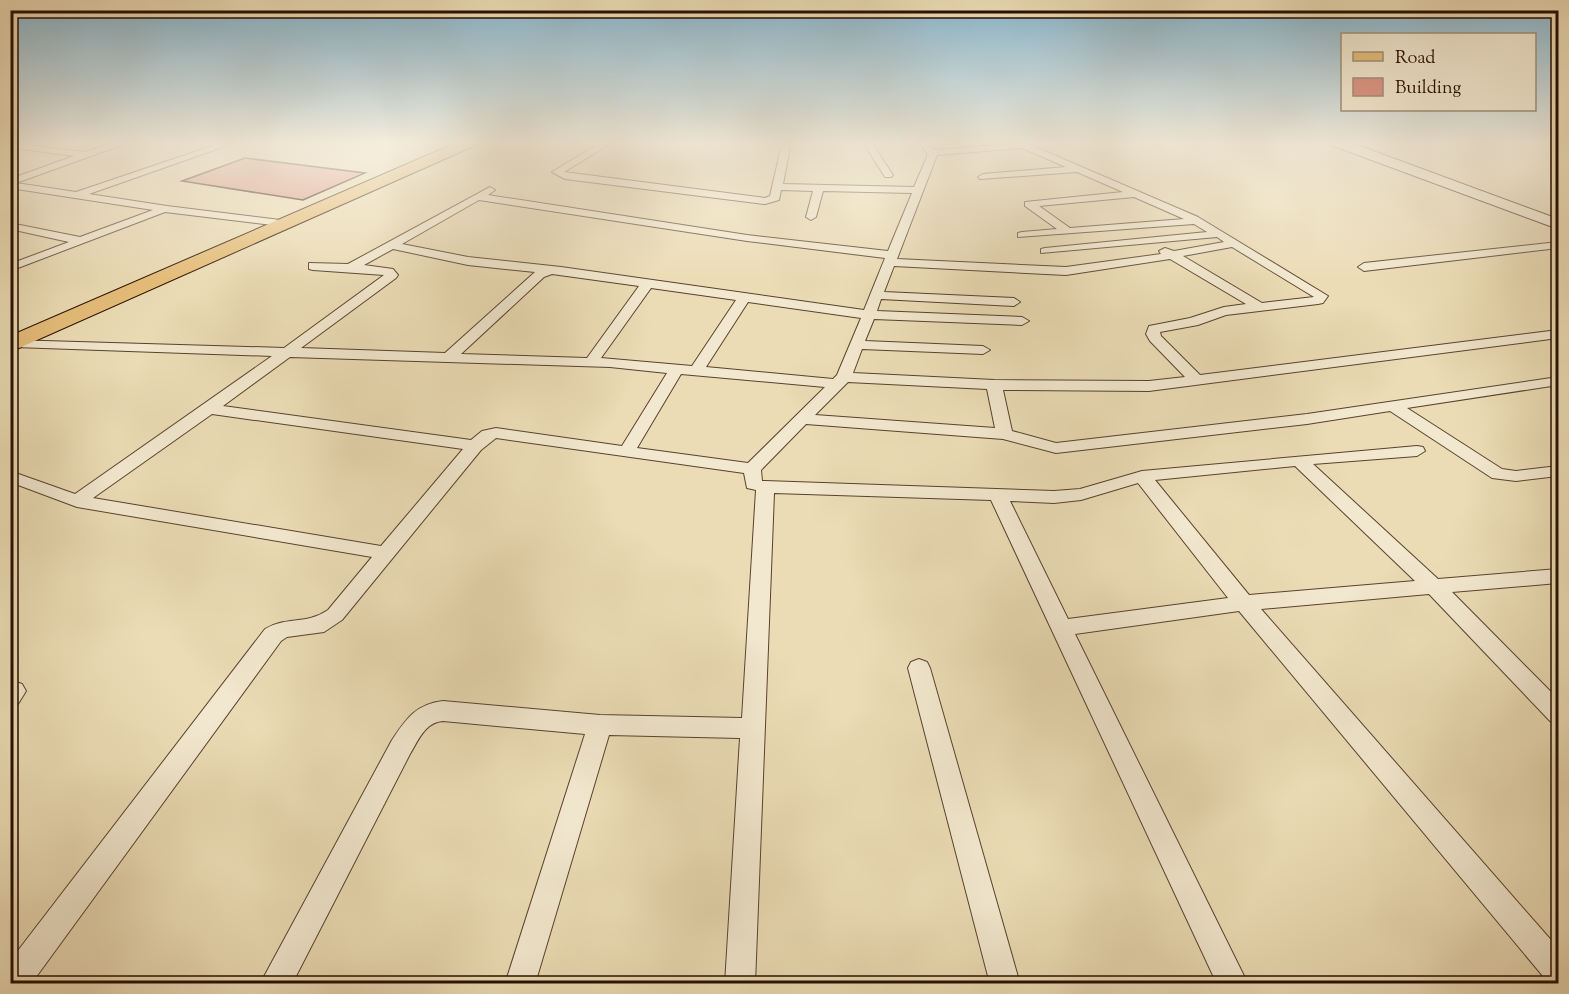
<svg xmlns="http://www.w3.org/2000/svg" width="1569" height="994" viewBox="0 0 1569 994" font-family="'Sorts Mill Goudy',serif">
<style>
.building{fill:#dc9787;stroke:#280e00;stroke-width:1.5}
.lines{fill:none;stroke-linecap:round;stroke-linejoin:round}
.minor-casing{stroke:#59422d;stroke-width:2}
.secondary-casing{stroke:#280e00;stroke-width:2}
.primary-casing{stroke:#280e00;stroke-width:2}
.minor{fill:#f2e8cf;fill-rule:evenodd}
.secondary{fill:#f2e8cf;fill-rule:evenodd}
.primary{fill:#e6be7a;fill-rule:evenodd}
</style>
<rect width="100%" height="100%" fill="#ebdcb5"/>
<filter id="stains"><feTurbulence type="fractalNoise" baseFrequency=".00333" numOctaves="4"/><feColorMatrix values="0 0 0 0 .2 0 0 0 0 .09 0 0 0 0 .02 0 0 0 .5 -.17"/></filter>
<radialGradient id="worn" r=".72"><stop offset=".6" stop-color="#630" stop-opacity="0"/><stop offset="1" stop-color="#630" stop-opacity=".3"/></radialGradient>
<!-- building -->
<path class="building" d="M 245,158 L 365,173 L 303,200 L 182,181 Z"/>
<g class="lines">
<defs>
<g id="minor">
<path d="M 117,142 L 130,142 L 16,183 L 76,192 L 224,142 L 237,142 L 89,194 L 167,206 L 288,221 L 293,224 L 288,227 L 165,212 L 10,271 L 10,264 L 69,242 L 10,229 L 10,223 L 80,237 L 153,210 L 10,188 L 10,179 L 74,156 L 22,149 L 19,148 L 19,144 L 85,152 Z"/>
<path d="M 443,142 L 459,142 L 459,143 L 455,146 Z"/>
<path d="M 602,142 L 613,142 L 564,172 L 765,198 L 770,196 L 781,148 L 774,142 L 784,142 L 790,147 L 783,184 L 914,187 L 927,157 L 927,153 L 919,142 L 928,142 L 934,150 L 1026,143 L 1198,217 L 1328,296 L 1323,303 L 1318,304 L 1226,315 L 1198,325 L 1160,332 L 1161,336 L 1200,375 L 1558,330 L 1558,338 L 1149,391 L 1003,390 L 1012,431 L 1056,443 L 1307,414 L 1558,377 L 1558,385 L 1407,408 L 1502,469 L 1516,471 L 1558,466 L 1558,476 L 1516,481 L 1492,478 L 1390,411 L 1307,424 L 1056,453 L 1003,439 L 806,424 L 761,470 L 762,481 L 765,481 L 1054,491 L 1080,489 L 1142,471 L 1417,446 L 1423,447 L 1425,451 L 1417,456 L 1313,464 L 1438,579 L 1558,569 L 1558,583 L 1452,592 L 1558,699 L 1558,724 L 1550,721 L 1429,594 L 1261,609 L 1558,948 L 1558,984 L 1547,981 L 1239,611 L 1075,634 L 1248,984 L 1217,984 L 991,500 L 774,493 L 755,984 L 725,984 L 740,738 L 609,735 L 535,984 L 505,984 L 585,734 L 443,721 C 425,722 418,741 410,754 L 292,984 L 260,984 L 392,740 C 406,719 416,704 443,701 L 600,715 L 742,718 L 756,490 L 747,488 L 744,473 L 496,438 L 481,450 L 342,620 L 324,632 L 287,637 L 281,641 L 31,984 L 10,984 L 10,961 L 265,629 C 287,616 306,625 328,610 L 372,557 L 77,507 L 10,482 L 10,471 L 75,494 L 272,356 L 15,347 L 10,346 L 10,340 L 284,348 L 384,275 L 313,270 L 309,269 L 309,263 L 348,264 L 490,187 L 495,190 L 488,195 L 747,235 L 888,251 L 912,193 L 823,191 L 816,217 L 811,220 L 806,217 L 813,191 L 781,190 L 779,200 L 765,204 L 565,179 L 552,172 ZM 1022,148 L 1066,167 L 983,174 L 978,177 L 980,179 L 1077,172 L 1123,192 L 1025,202 L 1025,206 L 1057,229 L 1022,232 L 1018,233 L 1018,237 L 1194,224 L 1207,232 L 1045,248 L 1041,249 L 1041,253 L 1217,237 L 1224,242 L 1174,251 L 1165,248 L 1159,251 L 1161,254 L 1066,267 L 897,259 L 937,155 ZM 1134,197 L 1184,219 L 1070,228 L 1039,206 ZM 479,200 L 747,241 L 885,258 L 864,310 L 561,267 L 468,257 L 402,244 ZM 1232,247 L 1314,297 L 1262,303 L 1183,256 ZM 393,249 L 468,265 L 535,272 L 445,353 L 301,348 L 396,278 L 398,275 L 393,269 L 364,265 ZM 1170,259 L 1246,304 L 1224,307 L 1190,318 L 1149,326 L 1146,334 L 1150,341 L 1185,377 L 1149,381 L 994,380 L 853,373 L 862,349 L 983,354 L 990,350 L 983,346 L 865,341 L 874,319 L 1022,325 L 1029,321 L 1022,317 L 877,311 L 881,299 L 1014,306 L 1020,302 L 1014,298 L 884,292 L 894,266 L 1066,275 ZM 552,274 L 639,286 L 587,358 L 461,354 L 544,277 ZM 651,288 L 736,300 L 692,366 L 601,358 ZM 748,302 L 861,318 L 837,375 L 833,379 L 706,367 ZM 290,357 L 610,367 L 667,373 L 622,446 L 496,428 L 482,431 L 471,440 L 223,406 ZM 681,374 L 825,387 L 748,463 L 637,448 ZM 848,382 L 987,389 L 995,428 L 815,415 ZM 212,414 L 463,449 L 381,546 L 93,498 ZM 1295,466 L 1415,581 L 1249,595 L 1155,480 ZM 1138,483 L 1228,598 L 1068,619 L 1010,501 L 1054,503 L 1081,500 Z"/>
<path d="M 863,142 L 871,142 L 893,175 L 891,177 L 885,177 Z"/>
<path d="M 1558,242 L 1558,248 L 1364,271 L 1358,267 L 1364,263 Z"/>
<path d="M 919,659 L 927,662 L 930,668 L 1020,984 L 990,984 L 908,668 L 911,662 Z"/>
<path d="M 10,680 L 22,684 L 26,691 L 18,704 L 10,706 Z"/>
</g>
<path id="secondary" d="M 1330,142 L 1349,142 L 1558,219 L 1558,229 L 1331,145 Z"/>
<path id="primary" d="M 458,142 L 478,142 L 476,145 L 10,352 L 10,336 Z"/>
</defs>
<!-- minor casing -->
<use href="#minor" class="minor-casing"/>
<!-- secondary casing -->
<use href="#secondary" class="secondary-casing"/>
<!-- primary casing -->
<use href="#primary" class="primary-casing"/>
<!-- minor -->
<use href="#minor" class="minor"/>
<!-- secondary -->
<use href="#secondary" class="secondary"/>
<!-- primary -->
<use href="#primary" class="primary"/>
</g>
<!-- sky -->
<linearGradient id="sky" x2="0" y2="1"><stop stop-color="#88b7d0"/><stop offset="0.51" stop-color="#f6efde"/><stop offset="1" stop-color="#f6efde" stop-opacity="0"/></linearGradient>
<rect width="1569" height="281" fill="url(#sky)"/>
<!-- margin -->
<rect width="1569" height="994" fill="none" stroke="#ebdcb5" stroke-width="36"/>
<rect x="12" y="12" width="1545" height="970" fill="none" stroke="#280e00" stroke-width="3"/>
<rect x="18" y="18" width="1533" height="958" fill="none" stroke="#280e00" stroke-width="1.5"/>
<!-- legend -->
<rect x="1341" y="33" width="195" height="78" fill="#f2e8cf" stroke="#a1917c" stroke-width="1.5"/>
<rect x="1353" y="52" width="30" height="9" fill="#e6be7a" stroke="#a1917c" stroke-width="1.5"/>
<text x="1395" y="63" font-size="18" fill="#280e00">Road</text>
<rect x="1353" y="78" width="30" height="18" fill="#dc9787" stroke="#a1917c" stroke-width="1.5"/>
<text x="1395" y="93" font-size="18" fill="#280e00">Building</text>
<rect width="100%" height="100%" filter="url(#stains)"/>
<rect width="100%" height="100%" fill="url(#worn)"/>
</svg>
